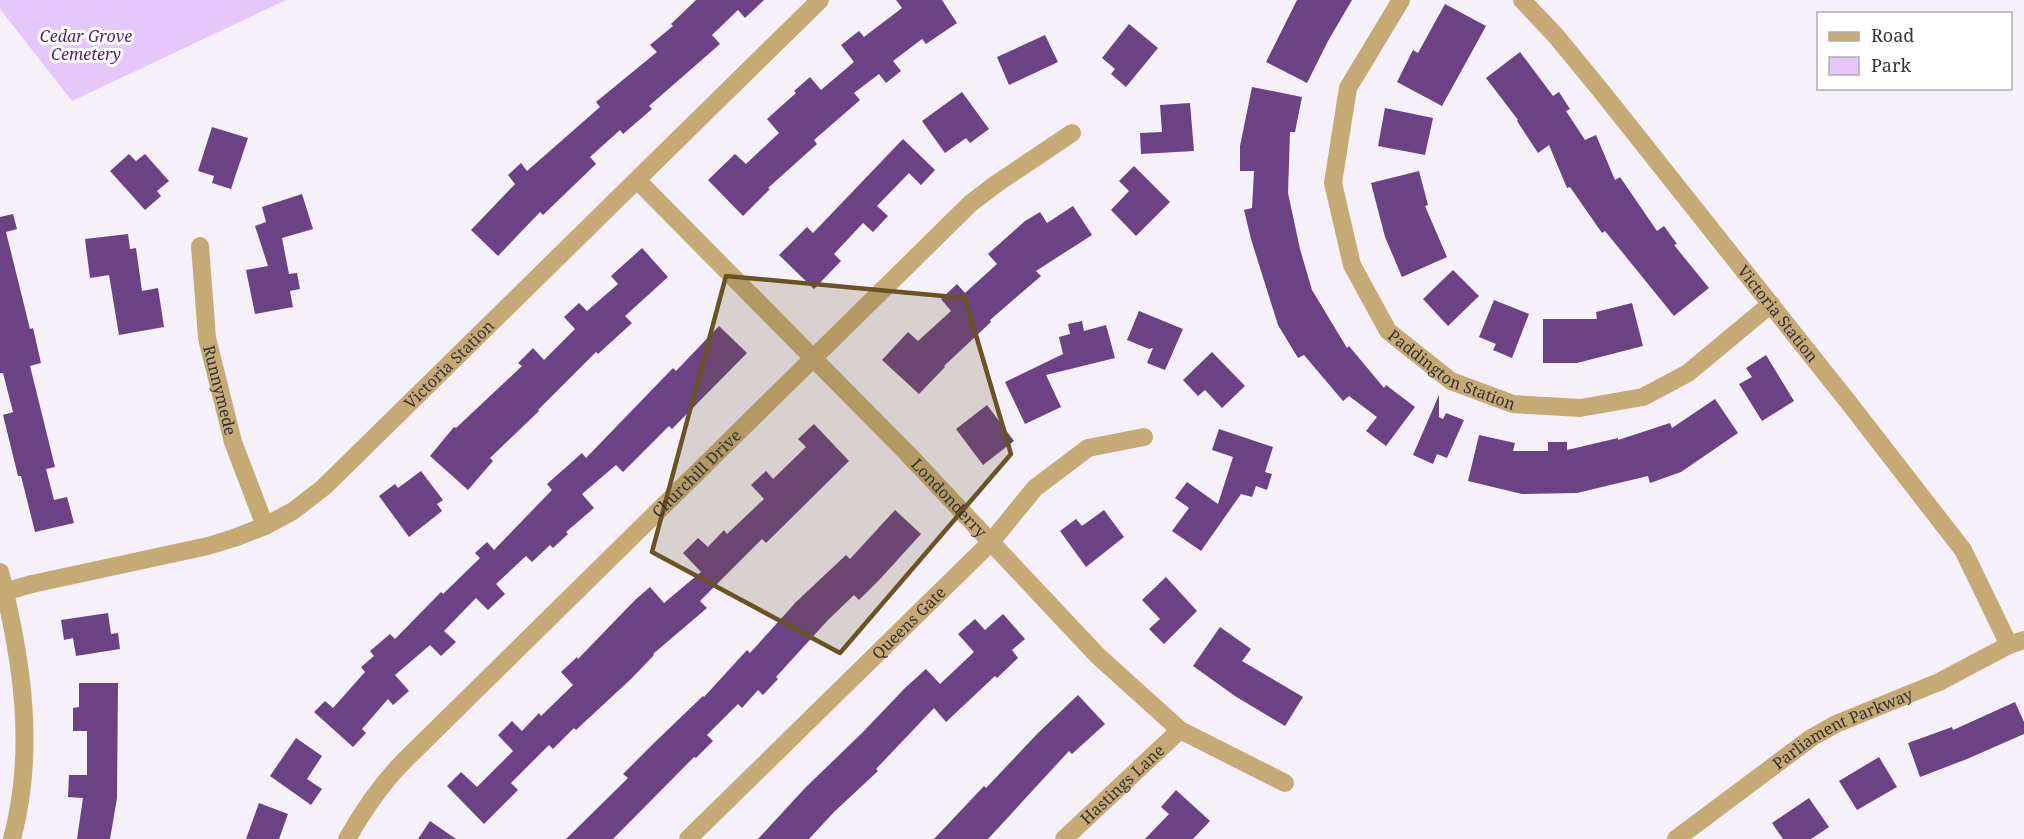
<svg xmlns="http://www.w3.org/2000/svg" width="2024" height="839" viewBox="0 0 2024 839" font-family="'Noto Serif',serif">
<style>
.green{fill:#e6c7fc}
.building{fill:#6b4384}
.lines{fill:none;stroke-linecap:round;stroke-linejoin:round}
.street{stroke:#c6aa75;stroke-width:18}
.marked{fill:#6a5323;fill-opacity:0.2;stroke:#6a5323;stroke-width:4.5;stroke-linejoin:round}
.labels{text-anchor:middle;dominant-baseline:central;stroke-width:6;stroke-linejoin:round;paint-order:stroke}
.park-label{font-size:16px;font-style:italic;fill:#541e71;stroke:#fff}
.street-label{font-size:16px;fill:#353236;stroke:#fff}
</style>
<rect width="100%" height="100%" fill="#f5f0fa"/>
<!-- green -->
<path class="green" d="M 0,0 L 286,0 L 72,101 L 0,9 Z"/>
<!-- building -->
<g class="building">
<path d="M 696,0 L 764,0 L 745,18 L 738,10 L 712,35 L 720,44 L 649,106 L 652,109 L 623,134 L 620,130 L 590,157 L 596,164 L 543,215 L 540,212 L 498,256 L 471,230 L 515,184 L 508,175 L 521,163 L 527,171 L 600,107 L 596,102 L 657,52 L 650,45 L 673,26 L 671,24 Z"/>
<path d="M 896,0 L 942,0 L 957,23 L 926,44 L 922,39 L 893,61 L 901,71 L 886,83 L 879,74 L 854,93 L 860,100 L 814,140 L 817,144 L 768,188 L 770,189 L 743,216 L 708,180 L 735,154 L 746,164 L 779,133 L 767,119 L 796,93 L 794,91 L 810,77 L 821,90 L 854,62 L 841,45 L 859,31 L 864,37 L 902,8 Z"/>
<path d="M 1297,0 L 1352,0 L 1328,41 L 1307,83 L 1266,62 Z"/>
<path d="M 1445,4 L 1486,26 L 1442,106 L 1397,82 L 1413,50 L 1418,53 Z"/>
<path d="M 1129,24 L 1158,48 L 1126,87 L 1111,74 L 1115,69 L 1102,58 Z"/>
<path d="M 1045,35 L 1058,62 L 1009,85 L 997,57 Z"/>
<path d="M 1520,52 L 1553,96 L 1559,92 L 1570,109 L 1566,111 L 1585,140 L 1596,135 L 1615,180 L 1620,177 L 1657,231 L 1664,226 L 1677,244 L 1674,245 L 1709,288 L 1674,316 L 1605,231 L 1602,233 L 1570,187 L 1567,188 L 1549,145 L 1538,153 L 1517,121 L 1518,120 L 1486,78 Z"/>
<path d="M 1252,87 L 1302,97 L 1295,132 L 1290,132 L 1288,193 L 1300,249 L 1312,290 L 1347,348 L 1349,346 L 1384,388 L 1386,385 L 1415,407 L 1386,446 L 1366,431 L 1377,417 L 1349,396 L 1343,401 L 1304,355 L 1298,358 L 1278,325 L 1251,239 L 1244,210 L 1252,208 L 1254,171 L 1240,171 L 1240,146 Z"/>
<path d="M 962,92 L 989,129 L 970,143 L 966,138 L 945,153 L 922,121 Z"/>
<path d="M 1190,103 L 1194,151 L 1141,154 L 1140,133 L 1162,132 L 1160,105 Z"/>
<path d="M 1385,108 L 1433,118 L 1425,155 L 1378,146 Z"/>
<path d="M 212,127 L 248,138 L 231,189 L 212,183 L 214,176 L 198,171 Z"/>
<path d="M 903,139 L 935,170 L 921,185 L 909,173 L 877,206 L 888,216 L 873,232 L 863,223 L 834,254 L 841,261 L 814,289 L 779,255 L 807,227 L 813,233 Z"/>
<path d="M 129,154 L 136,161 L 145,154 L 169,181 L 157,191 L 161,196 L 145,210 L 110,171 Z"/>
<path d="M 1134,166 L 1170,202 L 1136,236 L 1111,210 L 1129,191 L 1119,181 Z"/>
<path d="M 1419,171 L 1428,205 L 1425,206 L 1447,257 L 1402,277 L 1385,237 L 1371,183 Z"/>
<path d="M 302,194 L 313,229 L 282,238 L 289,274 L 297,273 L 300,289 L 290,291 L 293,307 L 255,314 L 246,270 L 268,266 L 255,226 L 266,222 L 262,207 Z"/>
<path d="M 1073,206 L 1092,235 L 1036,271 L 1041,276 L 990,320 L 991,322 L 944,366 L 945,367 L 919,394 L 882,360 L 908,332 L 918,341 L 951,311 L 941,299 L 957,284 L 965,293 L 997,264 L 988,254 L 1025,221 L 1040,212 L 1047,223 Z"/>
<path d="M 13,214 L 17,229 L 6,232 L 30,329 L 33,328 L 41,363 L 30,366 L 55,467 L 46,469 L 54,500 L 67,497 L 74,523 L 35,532 L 21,476 L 18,476 L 3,415 L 13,412 L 3,373 L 0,373 L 0,217 Z"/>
<path d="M 128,234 L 130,249 L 136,248 L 142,291 L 158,288 L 164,327 L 119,335 L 109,275 L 90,278 L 85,239 Z"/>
<path d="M 642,248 L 668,277 L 625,316 L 632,323 L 598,354 L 596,352 L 538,410 L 539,411 L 490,458 L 493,461 L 468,490 L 430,456 L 454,427 L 456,428 L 522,366 L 518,363 L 533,348 L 544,360 L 575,329 L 564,317 L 579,303 L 587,311 L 618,284 L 611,276 Z"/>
<path d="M 1453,270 L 1479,296 L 1448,326 L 1423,299 Z"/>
<path d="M 1494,300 L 1529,314 L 1512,358 L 1493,350 L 1496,344 L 1479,337 Z"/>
<path d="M 1632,303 L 1643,346 L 1577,363 L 1543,363 L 1543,319 L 1597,319 L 1596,312 Z"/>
<path d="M 1139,311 L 1183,329 L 1165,370 L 1147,363 L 1153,348 L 1149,349 L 1127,340 Z"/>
<path d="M 1082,321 L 1084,331 L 1106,325 L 1115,358 L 1046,375 L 1061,407 L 1025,424 L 1005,382 L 1063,354 L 1059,337 L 1070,334 L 1068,324 Z"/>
<path d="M 719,326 L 747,353 L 672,429 L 669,426 L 623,472 L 616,465 L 582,494 L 594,508 L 566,532 L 568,534 L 553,548 L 550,545 L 532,562 L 526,556 L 496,584 L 505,594 L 488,610 L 476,598 L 444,631 L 456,642 L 441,656 L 430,645 L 395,675 L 409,691 L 393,705 L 388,699 L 362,729 L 366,733 L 353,747 L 314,712 L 325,701 L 333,708 L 365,672 L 361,667 L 374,656 L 370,651 L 390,634 L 395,639 L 441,592 L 443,594 L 480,558 L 475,553 L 487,542 L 494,550 L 552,490 L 547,484 L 582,453 L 586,458 L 673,368 L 676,371 Z"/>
<path d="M 1212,352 L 1245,386 L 1222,408 L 1205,390 L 1198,396 L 1183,380 Z"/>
<path d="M 1766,355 L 1794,401 L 1762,421 L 1739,384 L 1752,377 L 1746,368 Z"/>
<path d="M 1439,395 L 1439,417 L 1443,419 L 1446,413 L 1464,420 L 1447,458 L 1437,454 L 1433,464 L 1413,455 Z"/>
<path d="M 1715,399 L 1738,433 L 1681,472 L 1650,483 L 1648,476 L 1577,493 L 1522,494 L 1468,481 L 1479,435 L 1515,443 L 1513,451 L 1548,451 L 1548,442 L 1567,442 L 1567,450 L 1618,438 L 1618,440 L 1670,423 L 1672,428 Z"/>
<path d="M 987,405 L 1014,441 L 983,465 L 956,429 Z"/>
<path d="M 814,424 L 849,461 L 766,543 L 762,539 L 700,601 L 707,608 L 653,654 L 654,655 L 632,678 L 576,730 L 574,728 L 553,749 L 549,745 L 511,783 L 518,790 L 484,824 L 447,786 L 461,772 L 477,787 L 513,751 L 498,735 L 512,721 L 522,731 L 539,713 L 541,716 L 573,685 L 561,672 L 577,657 L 578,659 L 635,600 L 650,587 L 664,603 L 701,572 L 683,553 L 698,538 L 708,547 L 724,530 L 727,534 L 764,499 L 751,485 L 766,471 L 773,479 L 806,447 L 798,439 Z"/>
<path d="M 1219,429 L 1273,447 L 1265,472 L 1272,474 L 1267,490 L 1256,486 L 1252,497 L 1241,494 L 1201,551 L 1172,531 L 1189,508 L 1175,498 L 1187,482 L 1218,504 L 1233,457 L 1212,450 Z"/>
<path d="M 421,471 L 443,500 L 437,504 L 442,511 L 409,537 L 379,496 L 395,484 L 398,488 Z"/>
<path d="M 895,510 L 921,534 L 881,578 L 859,600 L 854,595 L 828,620 L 776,677 L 778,679 L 763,695 L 758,690 L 742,708 L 738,704 L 707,735 L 713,741 L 696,758 L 694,757 L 613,839 L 566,839 L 628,778 L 623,774 L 655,742 L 703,696 L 704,697 L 747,650 L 750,653 L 796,602 L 846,555 L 850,559 Z"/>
<path d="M 1104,510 L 1124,537 L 1086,567 L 1060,531 L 1076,519 L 1082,526 Z"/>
<path d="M 1166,577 L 1197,611 L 1164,644 L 1149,629 L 1160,619 L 1142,600 Z"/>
<path d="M 108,613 L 111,634 L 118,633 L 120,649 L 76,656 L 73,638 L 64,640 L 61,620 Z"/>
<path d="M 1003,614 L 1025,639 L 1012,650 L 1018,658 L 997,678 L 995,676 L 946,722 L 934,708 L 876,769 L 878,771 L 834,812 L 809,839 L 758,839 L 805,788 L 862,733 L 905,688 L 926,669 L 940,684 L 974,652 L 958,634 L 975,619 L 985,630 Z"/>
<path d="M 1220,627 L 1251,649 L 1242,661 L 1303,697 L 1285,726 L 1235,696 L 1193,666 Z"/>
<path d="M 79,683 L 118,683 L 117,798 L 110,839 L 77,839 L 83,798 L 68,797 L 69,775 L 87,775 L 87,731 L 73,731 L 73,708 L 79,707 Z"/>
<path d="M 1078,695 L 1105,724 L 1072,754 L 1069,751 L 988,839 L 934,839 L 984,786 L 986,788 L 1038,733 Z"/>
<path d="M 2015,702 L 2024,722 L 2024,734 L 1967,759 L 1920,777 L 1908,743 L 1952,727 L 1953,730 Z"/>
<path d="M 296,738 L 322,756 L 307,779 L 322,789 L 311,805 L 270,776 Z"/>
<path d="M 1879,757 L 1897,787 L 1857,810 L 1839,781 Z"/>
<path d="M 1176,790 L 1210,821 L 1193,839 L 1145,839 L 1169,814 L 1161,807 Z"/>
<path d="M 1809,798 L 1829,827 L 1811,839 L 1783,839 L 1772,823 Z"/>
<path d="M 259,803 L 288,814 L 279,839 L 246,839 Z"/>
<path d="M 430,821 L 456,839 L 418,839 Z"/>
</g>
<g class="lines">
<!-- street -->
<g class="street">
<path id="s1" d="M 1401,0 L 1348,88 L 1333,183 L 1352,265 L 1388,331 L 1451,381 L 1513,404 L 1580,408 L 1643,397 L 1688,373 L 1771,304"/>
<path id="s2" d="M 1522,0 L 1556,36 L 1602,92 L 1849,403 L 1963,550 L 2009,645"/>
<path id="s3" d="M 638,181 L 907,453 L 1098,656 L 1180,730 L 1285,783"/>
<path id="s4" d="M 200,246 L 207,338 L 233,442 L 265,526"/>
<path d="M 0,572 C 22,659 36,750 12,839"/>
<path id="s5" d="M 0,593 L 32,584 L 208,546 L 234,538 L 265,526 L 293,511 L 324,487 L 820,0"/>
<path id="s6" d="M 347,839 C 363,811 379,787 401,764 L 971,203 L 996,184 L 1072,133"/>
<path id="s7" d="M 688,839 L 991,542 L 1035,488 L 1088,448 L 1144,437"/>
<path id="s8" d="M 1064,839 L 1180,730"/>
<path id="s9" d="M 1676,839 L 1811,738 L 1836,724 L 1939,682 L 2009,645 L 2024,640"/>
</g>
</g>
<!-- marked area -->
<path class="marked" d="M 726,276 L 965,298 L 1011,454 L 840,653 L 652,552 Z"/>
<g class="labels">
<!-- park labels -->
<g class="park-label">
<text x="86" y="36">Cedar Grove<tspan x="86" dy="18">Cemetery</tspan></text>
</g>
<!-- street labels -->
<g class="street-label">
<text stroke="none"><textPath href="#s2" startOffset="405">Victoria Station</textPath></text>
<text stroke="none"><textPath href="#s5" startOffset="520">Victoria Station</textPath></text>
<text stroke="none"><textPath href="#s1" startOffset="434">Paddington Station</textPath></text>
<text stroke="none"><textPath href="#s4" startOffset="146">Runnymede</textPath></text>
<text stroke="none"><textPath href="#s6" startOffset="507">Churchill Drive</textPath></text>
<text stroke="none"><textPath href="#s3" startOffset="444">Londonderry</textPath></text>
<text stroke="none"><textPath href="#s7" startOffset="309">Queens Gate</textPath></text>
<text stroke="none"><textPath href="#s9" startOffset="201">Parliament Parkway</textPath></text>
<text stroke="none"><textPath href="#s8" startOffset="80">Hastings Lane</textPath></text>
</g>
</g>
<!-- legend -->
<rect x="1817" y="12" width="195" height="78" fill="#ffffff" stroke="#aeadaf" stroke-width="1.5"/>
<rect x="1829" y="32" width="30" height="9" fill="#c6aa75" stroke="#aeadaf" stroke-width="1.5"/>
<text x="1871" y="42" font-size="18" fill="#353236">Road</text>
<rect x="1829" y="57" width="30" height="18" fill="#e6c7fc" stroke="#aeadaf" stroke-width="1.5"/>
<text x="1871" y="72" font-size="18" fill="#353236">Park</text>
</svg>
